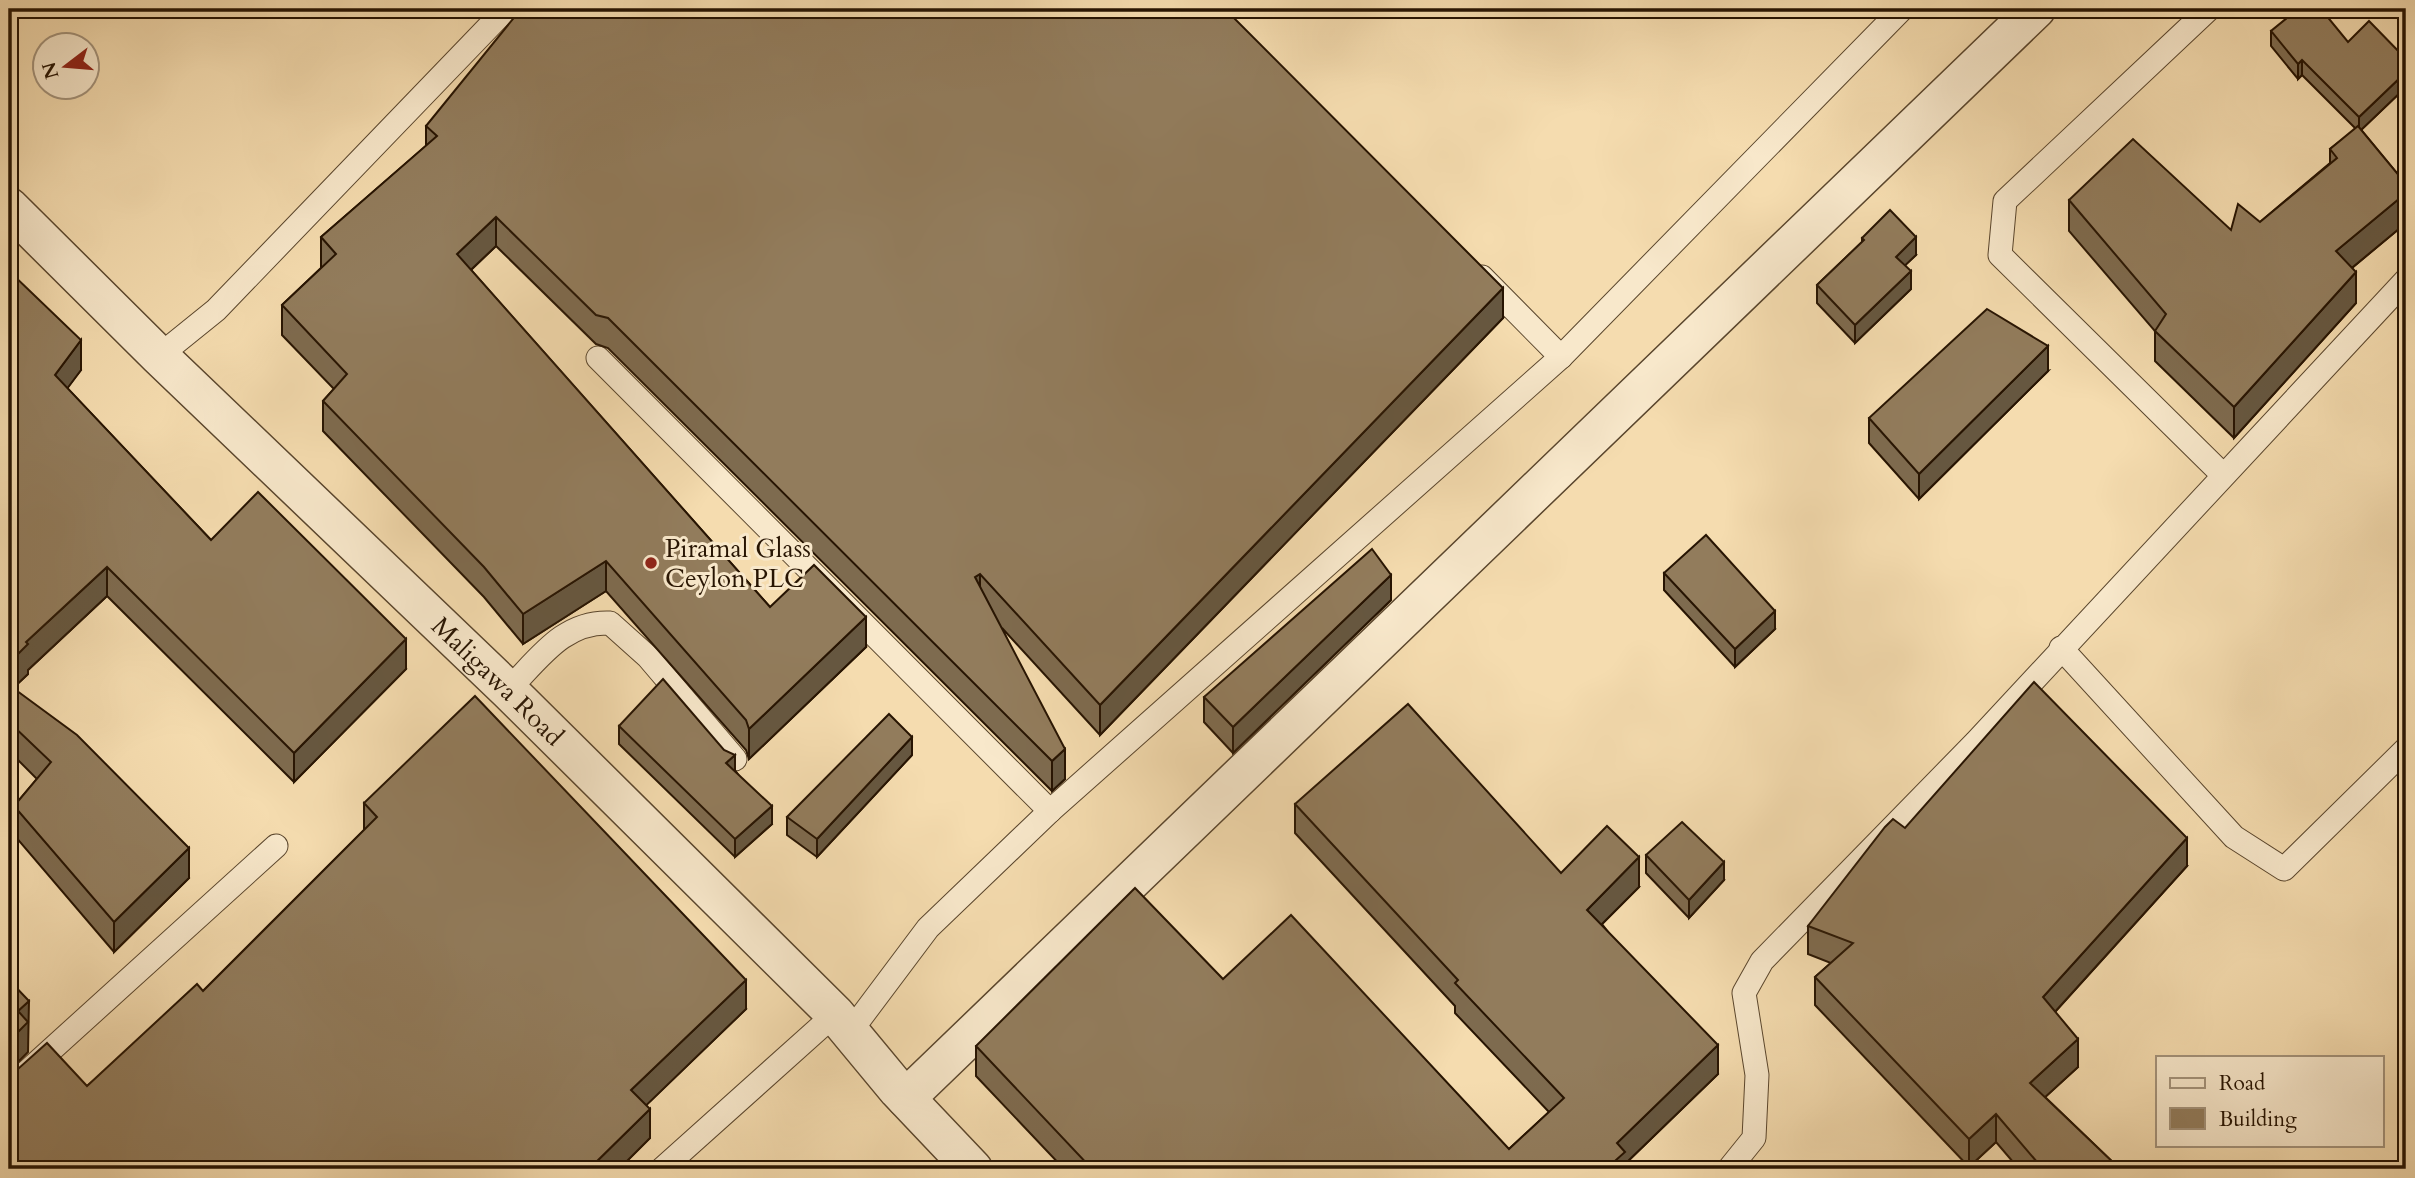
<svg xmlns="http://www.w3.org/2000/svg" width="2415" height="1178" viewBox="0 0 2415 1178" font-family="Cardo,serif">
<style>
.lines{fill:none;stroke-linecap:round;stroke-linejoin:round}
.service-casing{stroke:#5a462d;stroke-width:25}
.minor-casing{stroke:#5a462d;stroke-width:41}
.service{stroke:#f8e8cb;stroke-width:23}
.minor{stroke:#f8e8cb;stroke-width:38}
.wall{fill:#7e6b4f;stroke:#271402;stroke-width:2}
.shaded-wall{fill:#665740;stroke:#271402;stroke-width:2}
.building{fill:#927c5c;stroke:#271402;stroke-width:2}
.poi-dot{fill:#8f2418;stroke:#f8e8cb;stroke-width:2.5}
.labels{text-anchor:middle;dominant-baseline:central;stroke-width:6;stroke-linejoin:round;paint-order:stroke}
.poi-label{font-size:26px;fill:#271402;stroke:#f8e8cb;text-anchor:start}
.street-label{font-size:26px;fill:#271402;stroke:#f8e8cb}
</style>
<rect width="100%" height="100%" fill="#f5dcaf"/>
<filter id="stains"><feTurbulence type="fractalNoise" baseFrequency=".00286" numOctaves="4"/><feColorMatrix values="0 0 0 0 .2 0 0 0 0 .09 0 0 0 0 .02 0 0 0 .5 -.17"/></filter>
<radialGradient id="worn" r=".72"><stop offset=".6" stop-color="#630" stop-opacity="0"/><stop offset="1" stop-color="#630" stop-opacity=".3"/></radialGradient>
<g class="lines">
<defs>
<g id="service">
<path d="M 2209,9 L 2005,201 L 2000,255 L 2223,475"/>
<path d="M 1482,277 L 1561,357"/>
<path d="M 159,356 L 216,310 L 506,9"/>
<path d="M 598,358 L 1050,811"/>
<path d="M 2061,648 L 2234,837 L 2284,869 L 2406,749"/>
<path d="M 508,690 C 539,659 563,621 610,623 L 648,657 L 735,759"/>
<path d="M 850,1032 L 928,928 L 1050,811 L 1561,357 L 1902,9"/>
<path d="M 9,1088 L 276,846"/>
<path d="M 662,1169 L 835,1014"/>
<path d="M 1729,1169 L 1754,1138 L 1757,1075 L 1744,993 L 1762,961 L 1976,742 L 2406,280"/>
</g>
<g id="minor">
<path id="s1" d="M 9,207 L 159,356 L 508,690 L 835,1014 L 898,1090 L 973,1169"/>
<path d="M 906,1098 L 2036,9"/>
</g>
</defs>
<!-- service casing -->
<use href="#service" class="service-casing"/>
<!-- minor casing -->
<use href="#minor" class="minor-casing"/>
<!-- service -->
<use href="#service" class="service"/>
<!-- minor -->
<use href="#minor" class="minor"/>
</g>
<!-- wall -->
<g class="wall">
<path d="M 2271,31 L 2348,42 L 2406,59 L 2406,87 L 2361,130 L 2406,184 L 2406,223 L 2352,268 L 2356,303 L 2234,438 L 2155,361 L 2155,331 L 2069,231 L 2069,200 L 2231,230 L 2260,222 L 2330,163 L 2330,149 L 2356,129 L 2302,75 L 2298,79 L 2271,46 Z"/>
<path d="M 426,126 L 1503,318 L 1100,735 L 1002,628 L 1065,779 L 1052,791 L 608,348 L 596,344 L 496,246 L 471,270 L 770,607 L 866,647 L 749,759 L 746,750 L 606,591 L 523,644 L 484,597 L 323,431 L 323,401 L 334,389 L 282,335 L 282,305 L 321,268 L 321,237 L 426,146 Z"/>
<path d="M 1862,238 L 1916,255 L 1905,265 L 1911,289 L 1855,343 L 1817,303 L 1817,285 L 1862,242 Z"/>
<path d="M 9,271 L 81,370 L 67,388 L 211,540 L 406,669 L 294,782 L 107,596 L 28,670 L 28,674 L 13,688 L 189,878 L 114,952 L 14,835 L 14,806 L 37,779 L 9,751 Z"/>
<path d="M 2048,371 L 1919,499 L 1869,443 L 1869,418 Z"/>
<path d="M 1664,573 L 1775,629 L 1735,667 L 1664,590 Z"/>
<path d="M 1391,600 L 1233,753 L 1204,722 L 1204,697 Z"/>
<path d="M 619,726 L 735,770 L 772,824 L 735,857 L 619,744 Z"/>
<path d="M 912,755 L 817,857 L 787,835 L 787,817 Z"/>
<path d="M 364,803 L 746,1009 L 646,1105 L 650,1138 L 619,1169 L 9,1169 L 9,1072 L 87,1086 L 203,991 L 364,830 Z"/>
<path d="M 1295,804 L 1561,873 L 1639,887 L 1602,924 L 1718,1074 L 1625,1164 L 1625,1169 L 1064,1169 L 976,1076 L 976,1046 L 1223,979 L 1509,1149 L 1549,1112 L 1455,1013 L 1455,1006 L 1295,833 Z"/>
<path d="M 1905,828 L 2187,866 L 2055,1012 L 2078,1067 L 2045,1097 L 2120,1169 L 2019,1169 L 1996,1142 L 1969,1167 L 1815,1005 L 1815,977 L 1831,963 L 1808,954 L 1808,926 Z"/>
<path d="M 1646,855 L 1724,880 L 1689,918 L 1646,873 Z"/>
</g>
<!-- shaded-wall -->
<g class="shaded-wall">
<path d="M 2302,60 L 2302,75 L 2298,79 L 2298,64 Z"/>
<path d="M 2406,72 L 2406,87 L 2359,132 L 2359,117 Z"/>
<path d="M 2406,193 L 2406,223 L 2336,281 L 2336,251 Z"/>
<path d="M 496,217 L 496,246 L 457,283 L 457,254 Z"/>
<path d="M 1916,237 L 1916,255 L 1896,274 L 1896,257 Z"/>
<path d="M 1911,271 L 1911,289 L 1855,343 L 1855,325 Z"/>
<path d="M 2356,272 L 2356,303 L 2234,438 L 2234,407 Z"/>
<path d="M 1503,288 L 1503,318 L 1100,735 L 1100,705 Z"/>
<path d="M 81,340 L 81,370 L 55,405 L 55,375 Z"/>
<path d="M 2048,346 L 2048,371 L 1919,499 L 1919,474 Z"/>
<path d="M 606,561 L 606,591 L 523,644 L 523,614 Z"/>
<path d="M 107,567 L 107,596 L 28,670 L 28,674 L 9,692 L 9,663 L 26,642 Z"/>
<path d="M 980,574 L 980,604 L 975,577 Z"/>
<path d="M 1391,575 L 1391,600 L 1233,753 L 1233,727 Z"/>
<path d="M 1775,611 L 1775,629 L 1735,667 L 1735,649 Z"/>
<path d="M 866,617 L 866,647 L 749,759 L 749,729 Z"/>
<path d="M 406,639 L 406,669 L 294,782 L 294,753 Z"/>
<path d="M 912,737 L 912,755 L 817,857 L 817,839 Z"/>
<path d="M 1065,749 L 1065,779 L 1052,791 L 1052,761 Z"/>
<path d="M 735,755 L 735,773 L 726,763 Z"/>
<path d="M 772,806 L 772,824 L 735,857 L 735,839 Z"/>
<path d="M 2187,838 L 2187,866 L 2043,1025 L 2043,997 Z"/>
<path d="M 189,848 L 189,878 L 114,952 L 114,922 Z"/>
<path d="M 1639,857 L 1639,887 L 1587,939 L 1587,910 Z"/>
<path d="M 1724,862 L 1724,880 L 1689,918 L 1689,900 Z"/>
<path d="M 746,980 L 746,1009 L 631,1120 L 631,1090 Z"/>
<path d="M 29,1001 L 28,1052 L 9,1071 L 9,1041 L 18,1011 Z"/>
<path d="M 2078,1039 L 2078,1067 L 2030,1111 L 2030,1083 Z"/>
<path d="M 1718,1045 L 1718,1074 L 1625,1164 L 1625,1169 L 1606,1169 L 1617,1143 Z"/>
<path d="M 650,1109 L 650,1138 L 619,1169 L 589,1169 Z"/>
<path d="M 1996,1114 L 1996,1142 L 1969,1167 L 1969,1139 Z"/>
</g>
<!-- building -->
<g class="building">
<path d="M 521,9 L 1225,9 L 1503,288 L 1100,705 L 980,574 L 975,577 L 1065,749 L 1052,761 L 608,318 L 596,315 L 496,217 L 457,254 L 770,607 L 814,565 L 866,617 L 749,729 L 746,720 L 606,561 L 523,614 L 484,567 L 323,401 L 347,374 L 282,305 L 336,254 L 321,237 L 437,136 L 426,126 Z"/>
<path d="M 2298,9 L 2321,9 L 2348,42 L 2369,21 L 2406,59 L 2406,72 L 2359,117 L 2302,60 L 2298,64 L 2271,31 Z"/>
<path d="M 2358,126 L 2406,184 L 2406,193 L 2336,251 L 2356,272 L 2234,407 L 2155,331 L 2166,314 L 2069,200 L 2133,139 L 2231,230 L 2238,204 L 2260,222 L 2337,158 L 2330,149 Z"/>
<path d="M 1890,210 L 1916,237 L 1896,257 L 1911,271 L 1855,325 L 1817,285 L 1864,240 L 1862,238 Z"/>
<path d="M 9,271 L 81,340 L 55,375 L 211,540 L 258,492 L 406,639 L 294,753 L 107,567 L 26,642 L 28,644 L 9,663 Z"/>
<path d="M 1987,309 L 2048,346 L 1919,474 L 1869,418 Z"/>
<path d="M 1706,535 L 1775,611 L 1735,649 L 1664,573 Z"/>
<path d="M 1372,549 L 1391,575 L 1233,727 L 1204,697 Z"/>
<path d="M 663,679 L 724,750 L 735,755 L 726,763 L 772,806 L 735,839 L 619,726 Z"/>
<path d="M 2034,682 L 2187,838 L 2043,997 L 2078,1039 L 2030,1083 L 2120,1169 L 2043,1169 L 1996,1114 L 1969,1139 L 1815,977 L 1853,943 L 1808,926 L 1885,827 L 1893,819 L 1905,828 Z"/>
<path d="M 9,685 L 77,735 L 189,848 L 114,922 L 14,806 L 51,762 L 9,722 Z"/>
<path d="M 475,696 L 746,980 L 631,1090 L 650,1109 L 589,1169 L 21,1169 L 9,1157 L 9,1072 L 11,1072 L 18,1069 L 47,1043 L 87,1086 L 197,984 L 203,991 L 377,817 L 364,803 Z"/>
<path d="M 1408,704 L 1561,873 L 1607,826 L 1639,857 L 1587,910 L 1718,1045 L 1617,1143 L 1625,1152 L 1606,1169 L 1092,1169 L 976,1046 L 1135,888 L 1223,979 L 1291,915 L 1509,1149 L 1564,1098 L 1455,983 L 1458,980 L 1295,804 Z"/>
<path d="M 889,714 L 912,737 L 817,839 L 787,817 Z"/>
<path d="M 1682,822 L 1724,862 L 1689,900 L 1646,855 Z"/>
<path d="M 9,980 L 29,1001 L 18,1011 L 28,1022 L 9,1041 Z"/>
</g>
<!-- markers -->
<circle class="poi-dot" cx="651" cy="563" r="7"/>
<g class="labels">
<!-- poi labels -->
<g class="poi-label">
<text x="665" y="548">Piramal Glass<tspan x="665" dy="30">Ceylon PLC</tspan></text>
</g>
<!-- street labels -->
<g class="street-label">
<text stroke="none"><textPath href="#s1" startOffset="681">Maligawa Road</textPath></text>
</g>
</g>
<!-- margin -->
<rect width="2415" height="1178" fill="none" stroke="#f5dcaf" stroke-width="35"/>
<rect x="10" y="10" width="2394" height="1157" fill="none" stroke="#271402" stroke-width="3.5"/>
<rect x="18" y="18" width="2380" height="1143" fill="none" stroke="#271402" stroke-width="2"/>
<!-- legend -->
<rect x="2156" y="1056" width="228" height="91" fill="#f8e8cb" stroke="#a4937b" stroke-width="2"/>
<rect x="2170" y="1078" width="35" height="10" fill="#f8e8cb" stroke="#a4937b" stroke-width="2"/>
<text x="2219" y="1090" font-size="21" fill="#271402">Road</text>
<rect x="2170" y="1108" width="35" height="21" fill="#927c5c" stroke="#a4937b" stroke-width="2"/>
<text x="2219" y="1126" font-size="21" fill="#271402">Building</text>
<!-- north arrow -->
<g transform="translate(66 66) rotate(254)"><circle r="33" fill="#f8e8cb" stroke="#a4937b" stroke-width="2"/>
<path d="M0-5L12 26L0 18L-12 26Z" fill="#8f2418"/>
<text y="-10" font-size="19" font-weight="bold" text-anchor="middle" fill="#271402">N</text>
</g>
<rect width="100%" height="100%" filter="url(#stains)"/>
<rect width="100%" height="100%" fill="url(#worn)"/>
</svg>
